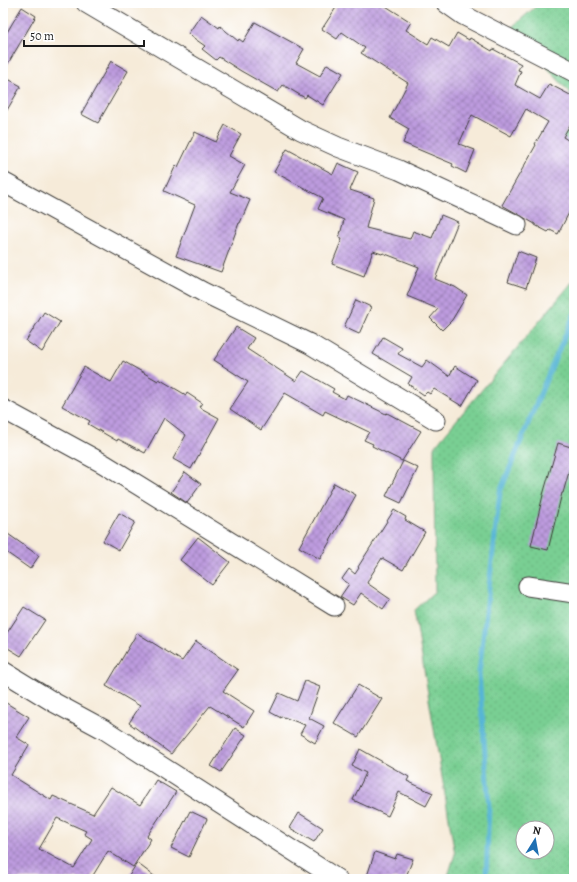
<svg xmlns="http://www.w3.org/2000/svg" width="577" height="882" viewBox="0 0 577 882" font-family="Alegreya,serif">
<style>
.grass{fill:url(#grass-dots);stroke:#4a7658;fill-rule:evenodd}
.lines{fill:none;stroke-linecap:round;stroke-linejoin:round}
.stream{stroke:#56b5d5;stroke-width:5}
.building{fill:url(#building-cross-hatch);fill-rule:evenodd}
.minor-casing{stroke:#3d3b38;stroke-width:21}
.minor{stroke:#fff;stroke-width:19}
</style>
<defs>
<pattern id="grass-dots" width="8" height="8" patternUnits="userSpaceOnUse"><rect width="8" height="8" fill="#79cf93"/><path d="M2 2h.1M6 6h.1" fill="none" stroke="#68b17e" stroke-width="1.8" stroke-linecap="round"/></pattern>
<pattern id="building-cross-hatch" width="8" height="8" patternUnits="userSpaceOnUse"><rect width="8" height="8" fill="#bd9bdf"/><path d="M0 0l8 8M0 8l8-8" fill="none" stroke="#997eb4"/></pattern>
</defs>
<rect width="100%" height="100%" fill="#fff"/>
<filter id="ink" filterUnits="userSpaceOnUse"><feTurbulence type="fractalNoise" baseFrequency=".025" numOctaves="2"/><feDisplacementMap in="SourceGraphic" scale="8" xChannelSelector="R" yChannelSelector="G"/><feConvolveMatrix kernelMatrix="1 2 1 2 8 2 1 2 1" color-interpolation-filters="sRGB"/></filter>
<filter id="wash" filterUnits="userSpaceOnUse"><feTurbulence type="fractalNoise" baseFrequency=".012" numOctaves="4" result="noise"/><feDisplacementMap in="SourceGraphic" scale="16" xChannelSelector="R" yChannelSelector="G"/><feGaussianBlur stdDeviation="0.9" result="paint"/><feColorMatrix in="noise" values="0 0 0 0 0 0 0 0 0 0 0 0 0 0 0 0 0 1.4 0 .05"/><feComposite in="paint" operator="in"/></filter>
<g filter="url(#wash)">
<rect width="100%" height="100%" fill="#f6ebd9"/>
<!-- grass -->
<g class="grass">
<path d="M 540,3 L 574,3 L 574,98 L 512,27 Z"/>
<path d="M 574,126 L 574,157 L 559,140 Z"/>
<path d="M 574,280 L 574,879 L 447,879 L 455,854 L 414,610 L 435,591 L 434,447 ZM 523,828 L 547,828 L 547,852 L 523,852 Z"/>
</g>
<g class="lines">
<!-- stream -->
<path class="stream" d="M 486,879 L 489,807 L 479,673 L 500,492 L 548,375 L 574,315"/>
</g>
<g id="blocks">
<!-- building -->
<g class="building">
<path d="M 339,3 L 381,3 L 411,22 L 406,30 L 428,44 L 432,37 L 449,47 L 457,33 L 469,40 L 470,38 L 492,51 L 493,49 L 521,64 L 518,70 L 521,71 L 515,85 L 540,99 L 549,84 L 574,97 L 574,118 L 563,137 L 574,144 L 574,203 L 558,234 L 550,230 L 548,232 L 535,225 L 535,224 L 502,205 L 536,145 L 535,144 L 548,122 L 526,109 L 511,136 L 472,115 L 459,144 L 475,150 L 466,173 L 452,166 L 453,164 L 403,143 L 409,129 L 390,118 L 408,83 L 361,53 L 365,48 L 342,32 L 337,39 L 322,29 Z"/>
<path d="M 22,7 L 36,16 L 3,72 L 3,39 Z"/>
<path d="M 201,15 L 219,28 L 220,26 L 238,41 L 239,39 L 243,42 L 255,22 L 304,49 L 296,63 L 320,76 L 327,64 L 343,73 L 323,105 L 307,95 L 305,98 L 283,85 L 278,92 L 241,71 L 219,57 L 216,60 L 202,49 L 205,46 L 188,34 Z"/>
<path d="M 111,61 L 128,71 L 98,123 L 81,114 Z"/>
<path d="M 8,79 L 21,86 L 3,117 L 3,88 Z"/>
<path d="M 225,125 L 241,134 L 229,156 L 245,165 L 230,192 L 250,200 L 240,223 L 239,223 L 221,272 L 176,256 L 195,205 L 164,191 L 176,165 L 178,167 L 195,132 L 216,142 Z"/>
<path d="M 287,149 L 333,174 L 338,163 L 358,172 L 350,190 L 374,198 L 366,228 L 410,239 L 413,231 L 432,238 L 441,215 L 458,222 L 435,279 L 455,287 L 467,295 L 452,320 L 442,330 L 430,318 L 438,309 L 407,296 L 419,267 L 383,253 L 382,254 L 373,251 L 364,276 L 332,264 L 342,239 L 339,238 L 344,220 L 318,209 L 323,198 L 274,172 Z"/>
<path d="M 518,251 L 536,258 L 526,288 L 508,282 Z"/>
<path d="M 356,300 L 371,307 L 359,334 L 344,327 Z"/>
<path d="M 44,312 L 60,322 L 42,352 L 26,341 Z"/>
<path d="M 236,327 L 254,338 L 247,349 L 296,381 L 303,371 L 334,389 L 332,392 L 345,399 L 347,395 L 386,414 L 387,413 L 421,431 L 402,461 L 372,446 L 373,444 L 364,440 L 369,432 L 325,411 L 323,415 L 285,393 L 261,430 L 230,409 L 248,382 L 214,360 Z"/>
<path d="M 383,337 L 402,348 L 398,354 L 422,367 L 427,360 L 449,376 L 455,366 L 477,380 L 462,406 L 434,389 L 430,394 L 427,392 L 424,395 L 408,384 L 412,377 L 373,354 Z"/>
<path d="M 123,361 L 158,381 L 159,379 L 186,395 L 187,393 L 202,403 L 199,407 L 219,418 L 191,469 L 173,459 L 186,435 L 164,418 L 145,453 L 118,439 L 117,441 L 88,424 L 90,421 L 62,406 L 84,367 L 111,382 Z"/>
<path d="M 558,443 L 574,448 L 574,454 L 563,493 L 562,493 L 548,550 L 531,546 L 543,495 Z"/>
<path d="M 403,461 L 418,468 L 401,503 L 386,496 Z"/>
<path d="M 185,472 L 201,484 L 187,503 L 171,492 Z"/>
<path d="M 334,483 L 356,495 L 320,559 L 299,547 Z"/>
<path d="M 394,510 L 406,517 L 405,520 L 425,532 L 403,570 L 382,558 L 370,577 L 367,583 L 390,599 L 383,609 L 361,593 L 353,605 L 340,597 L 349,584 L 342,579 L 349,569 L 355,574 L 359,568 L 358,567 Z"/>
<path d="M 119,513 L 135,522 L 119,550 L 103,541 Z"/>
<path d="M 8,534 L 39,556 L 30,569 L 3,550 L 3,542 Z"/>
<path d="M 198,537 L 230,562 L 212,585 L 180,560 Z"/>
<path d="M 24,607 L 45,620 L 21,656 L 3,645 L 3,639 Z"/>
<path d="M 137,633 L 182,661 L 196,641 L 238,670 L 223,691 L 254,711 L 244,727 L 210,706 L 171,754 L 129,723 L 140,706 L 106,686 Z"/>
<path d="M 305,681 L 320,687 L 309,718 L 324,726 L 315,743 L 300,734 L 305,725 L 281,716 L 281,718 L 270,712 L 279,693 L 297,701 Z"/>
<path d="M 358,685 L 382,699 L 358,737 L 334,723 Z"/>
<path d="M 3,701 L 29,717 L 16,737 L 29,745 L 11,775 L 51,800 L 53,796 L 93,814 L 111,787 L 140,805 L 156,780 L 176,792 L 147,836 L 151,839 L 133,867 L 108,851 L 92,877 L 96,879 L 3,879 ZM 57,818 L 86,831 L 84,834 L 92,839 L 74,868 L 39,849 Z"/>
<path d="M 235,728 L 246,735 L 221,772 L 211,766 Z"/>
<path d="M 360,749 L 409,777 L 407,781 L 433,793 L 426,806 L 399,792 L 388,816 L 353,800 L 366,773 L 352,766 Z"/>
<path d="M 190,811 L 207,819 L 189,857 L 171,848 Z"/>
<path d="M 299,813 L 323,828 L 314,842 L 290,828 Z"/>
<path d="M 375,852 L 395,859 L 397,854 L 413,859 L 405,879 L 366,879 Z"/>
<path d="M 137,863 L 158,879 L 127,879 Z"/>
</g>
</g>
</g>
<g filter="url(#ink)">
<use href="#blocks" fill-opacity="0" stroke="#3d3b38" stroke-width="1"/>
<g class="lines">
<defs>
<g id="minor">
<path d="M 86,3 L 301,130 L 338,147 L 399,170 L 517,225"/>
<path d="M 446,3 L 463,15 L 574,72"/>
<path d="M 3,182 L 203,292 L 310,344 L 436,420"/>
<path d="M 3,409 L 104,464 L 334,606"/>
<path d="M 528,586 L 574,593"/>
<path d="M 3,671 L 55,703 L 105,730 L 337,879"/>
</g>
</defs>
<!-- minor casing -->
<use href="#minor" class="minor-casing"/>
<!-- minor -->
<use href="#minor" class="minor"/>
</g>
</g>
<!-- margin -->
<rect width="577" height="882" fill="none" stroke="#fff" stroke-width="16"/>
<!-- north arrow -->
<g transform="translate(535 840) rotate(11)"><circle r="19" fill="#ffffff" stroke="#a4a4a4"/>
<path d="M0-3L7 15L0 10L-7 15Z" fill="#1f6fb2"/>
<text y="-6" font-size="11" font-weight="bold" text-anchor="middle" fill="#1c1c1c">N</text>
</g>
<!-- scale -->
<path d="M24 40v6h120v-6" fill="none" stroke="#1c1c1c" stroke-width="2"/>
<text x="30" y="40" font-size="12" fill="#1c1c1c" stroke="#ffffff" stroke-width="3" paint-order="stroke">50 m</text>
</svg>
